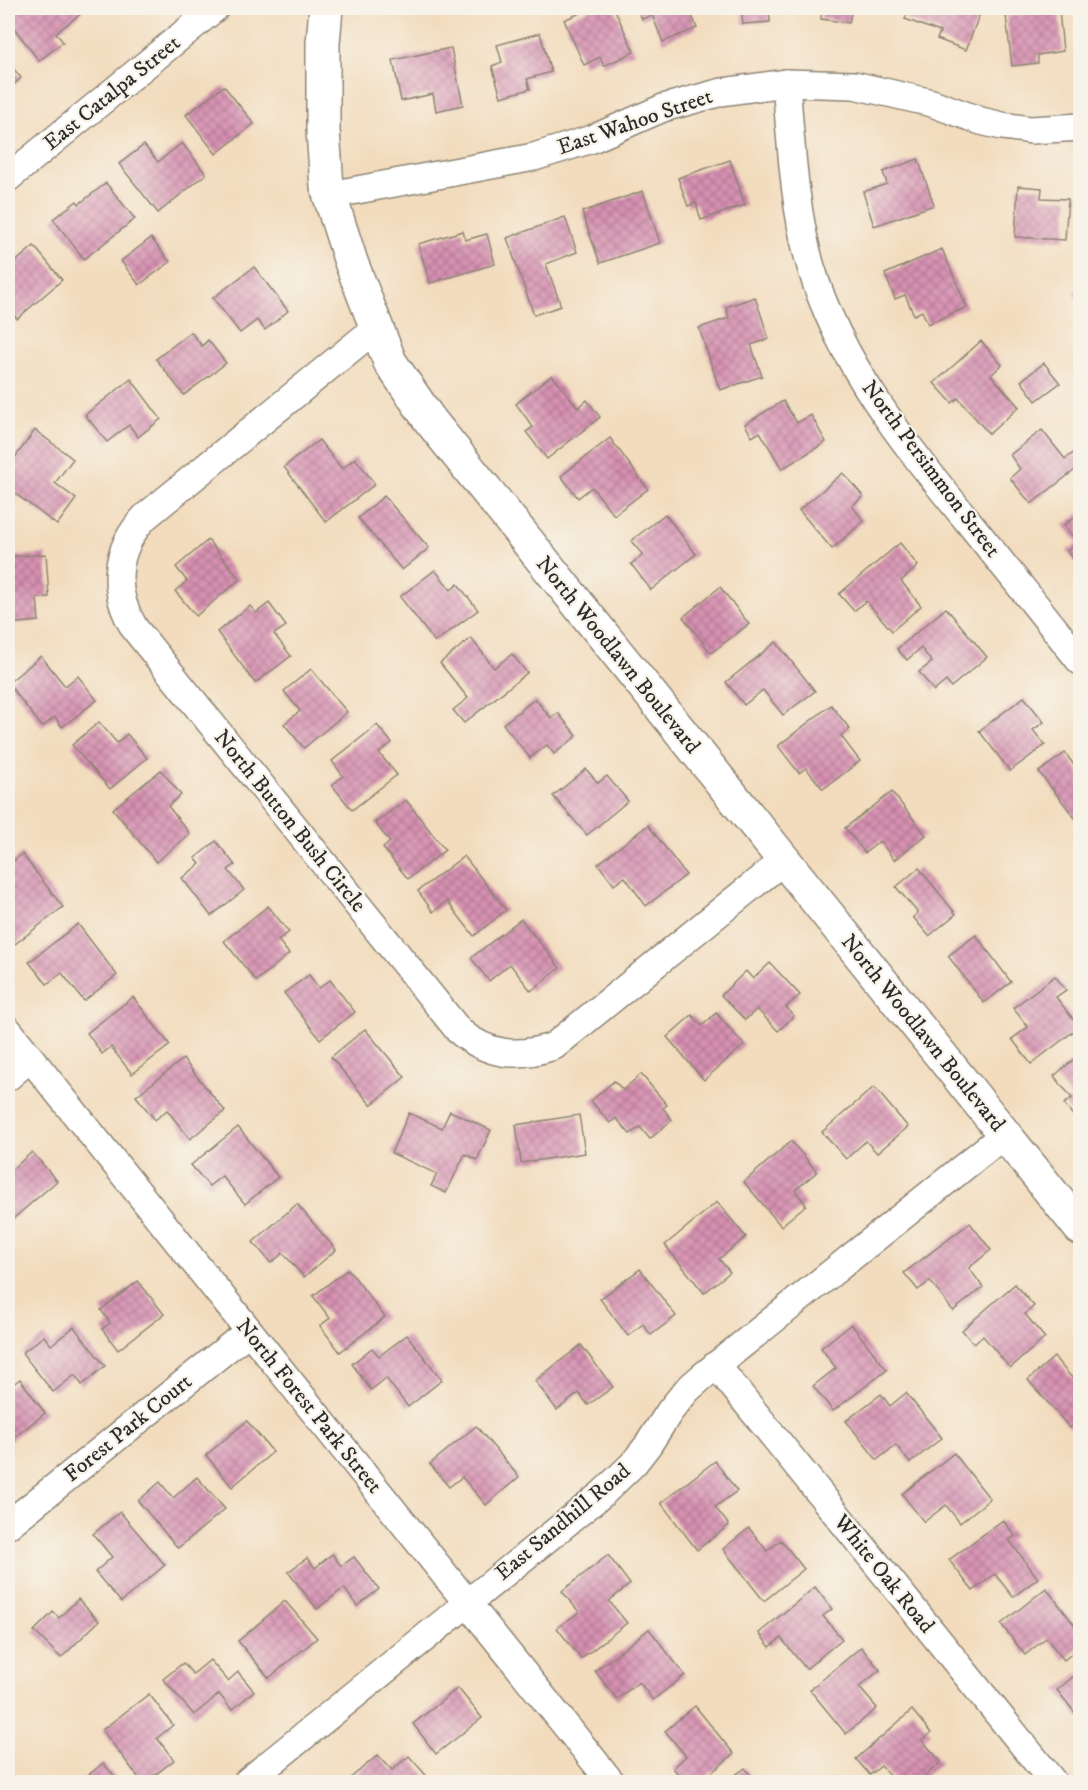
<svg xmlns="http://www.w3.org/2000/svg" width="1088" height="1790" viewBox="0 0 1088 1790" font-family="'IM FELL DW Pica',serif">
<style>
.building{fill:url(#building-cross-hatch)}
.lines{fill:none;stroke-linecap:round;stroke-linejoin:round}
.minor-casing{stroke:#8e8474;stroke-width:30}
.tertiary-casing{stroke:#8e8474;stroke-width:36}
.minor{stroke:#fff;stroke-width:27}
.tertiary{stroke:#fff;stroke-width:33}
.labels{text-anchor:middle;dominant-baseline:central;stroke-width:4.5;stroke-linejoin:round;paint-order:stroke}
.street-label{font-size:22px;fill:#2b2b2b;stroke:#f7f3e8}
</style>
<defs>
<pattern id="building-cross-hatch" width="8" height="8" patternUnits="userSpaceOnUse" patternTransform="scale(1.5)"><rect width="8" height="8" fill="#d791b2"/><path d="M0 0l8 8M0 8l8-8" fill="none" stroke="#af7791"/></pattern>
</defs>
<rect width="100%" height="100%" fill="#f7f3e8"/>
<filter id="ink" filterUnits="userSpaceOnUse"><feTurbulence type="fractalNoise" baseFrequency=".0167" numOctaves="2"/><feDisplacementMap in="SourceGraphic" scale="12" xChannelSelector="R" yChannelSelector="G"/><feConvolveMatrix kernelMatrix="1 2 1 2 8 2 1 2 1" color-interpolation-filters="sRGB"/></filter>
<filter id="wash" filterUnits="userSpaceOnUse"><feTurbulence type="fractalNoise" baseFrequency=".008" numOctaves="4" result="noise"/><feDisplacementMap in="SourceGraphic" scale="24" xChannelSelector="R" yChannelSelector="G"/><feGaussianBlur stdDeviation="1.35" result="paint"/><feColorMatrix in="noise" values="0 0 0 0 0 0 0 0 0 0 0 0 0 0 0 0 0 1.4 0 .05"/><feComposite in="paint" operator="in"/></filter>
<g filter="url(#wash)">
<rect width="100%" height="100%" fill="#f2dcbd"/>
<g id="blocks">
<!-- building -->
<g class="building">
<path d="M 17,8 L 80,8 L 83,12 L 56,33 L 63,42 L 39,61 L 8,20 L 8,15 Z"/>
<path d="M 592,8 L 614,8 L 634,52 L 604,66 L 600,57 L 584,65 L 564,20 Z"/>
<path d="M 637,8 L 689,8 L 697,28 L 663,42 L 652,15 L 642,19 Z"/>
<path d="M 741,8 L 769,8 L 770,22 L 743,24 Z"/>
<path d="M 822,8 L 852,8 L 849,23 L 821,19 Z"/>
<path d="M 910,8 L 982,8 L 966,50 L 937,39 L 940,32 L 905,19 Z"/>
<path d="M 1059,10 L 1063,51 L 1038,55 L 1038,63 L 1012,66 L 1006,16 Z"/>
<path d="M 540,33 L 551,72 L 527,79 L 530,89 L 501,97 L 492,66 L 502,62 L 497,45 Z"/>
<path d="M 451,48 L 463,105 L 436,111 L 433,94 L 401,101 L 393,60 Z"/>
<path d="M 8,62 L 21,78 L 8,90 Z"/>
<path d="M 224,86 L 254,124 L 216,154 L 186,115 Z"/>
<path d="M 182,143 L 206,174 L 158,213 L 119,164 L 144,145 L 158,162 Z"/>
<path d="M 918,159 L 934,205 L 874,226 L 863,192 L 887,184 L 883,172 Z"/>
<path d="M 730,160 L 745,205 L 701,220 L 696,203 L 688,206 L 678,178 Z"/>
<path d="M 106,183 L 135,219 L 84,259 L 53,219 L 77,201 L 79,204 Z"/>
<path d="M 1018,186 L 1042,188 L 1041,198 L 1068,199 L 1065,240 L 1015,237 Z"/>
<path d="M 643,191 L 660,243 L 600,263 L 582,212 Z"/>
<path d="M 565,217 L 577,252 L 546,264 L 561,306 L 534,315 L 507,238 Z"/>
<path d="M 463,231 L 465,240 L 487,234 L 495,264 L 430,283 L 418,244 Z"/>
<path d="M 151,238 L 170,262 L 139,285 L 121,261 Z"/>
<path d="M 34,246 L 62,280 L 17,319 L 8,308 L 8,257 L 13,264 Z"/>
<path d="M 942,249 L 967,307 L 928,324 L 922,311 L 914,315 L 905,295 L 895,299 L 885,274 Z"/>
<path d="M 254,267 L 288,311 L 265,330 L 257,320 L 240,333 L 213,298 Z"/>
<path d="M 1080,287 L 1080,303 L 1073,293 Z"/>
<path d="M 755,297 L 769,339 L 751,345 L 762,376 L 720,390 L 699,328 L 729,318 L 726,307 Z"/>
<path d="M 191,332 L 202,346 L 208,340 L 226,363 L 184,395 L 156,359 Z"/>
<path d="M 981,341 L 1002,365 L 991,375 L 1019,407 L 989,434 L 958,398 L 952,403 L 934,383 Z"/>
<path d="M 1044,363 L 1060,383 L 1036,401 L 1021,381 Z"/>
<path d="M 552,375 L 578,408 L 587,400 L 600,417 L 547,459 L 526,432 L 533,427 L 516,404 Z"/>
<path d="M 131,379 L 161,419 L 138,437 L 129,425 L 107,442 L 85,415 Z"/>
<path d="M 783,401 L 797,423 L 811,415 L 826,442 L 782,469 L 760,432 L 752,437 L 745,424 Z"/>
<path d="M 35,430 L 73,459 L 55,483 L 76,499 L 57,525 L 8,488 L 14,476 L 8,472 L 8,467 Z"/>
<path d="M 1042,430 L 1065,459 L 1079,449 L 1080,466 L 1031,504 L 1010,478 L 1020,469 L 1010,455 Z"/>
<path d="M 610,438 L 648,489 L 614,515 L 592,487 L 578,498 L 561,476 Z"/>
<path d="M 319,440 L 342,469 L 355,458 L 375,484 L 326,522 L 284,467 Z"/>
<path d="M 843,473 L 863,496 L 852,506 L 864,521 L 832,549 L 799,510 Z"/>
<path d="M 384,496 L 429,548 L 402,570 L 358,518 Z"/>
<path d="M 1080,513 L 1080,569 L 1067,551 L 1078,543 L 1064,525 Z"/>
<path d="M 665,514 L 696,554 L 651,590 L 631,564 L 643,555 L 631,541 Z"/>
<path d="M 208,540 L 240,579 L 196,616 L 175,591 L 187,581 L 176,567 Z"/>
<path d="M 900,543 L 918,566 L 901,581 L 921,606 L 892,631 L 866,601 L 854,611 L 839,594 Z"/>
<path d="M 46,554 L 49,597 L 37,598 L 39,621 L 8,624 L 8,557 Z"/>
<path d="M 435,570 L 451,590 L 458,584 L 478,610 L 435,642 L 400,597 Z"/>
<path d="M 720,587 L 749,624 L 711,653 L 683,617 Z"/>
<path d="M 269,603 L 286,626 L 274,634 L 291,656 L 255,683 L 217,632 L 250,606 L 256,613 Z"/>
<path d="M 946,608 L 987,657 L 951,687 L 946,681 L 934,691 L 919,672 L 932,662 L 921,648 L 907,660 L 897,649 Z"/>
<path d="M 471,638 L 494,668 L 512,654 L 527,673 L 464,723 L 453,710 L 468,698 L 440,663 Z"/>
<path d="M 776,642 L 815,691 L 783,715 L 763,690 L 744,705 L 726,682 Z"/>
<path d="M 41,656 L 65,686 L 78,676 L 97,700 L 62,727 L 55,717 L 42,727 L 8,683 Z"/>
<path d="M 311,669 L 347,712 L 304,748 L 284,724 L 300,711 L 284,691 Z"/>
<path d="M 1024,697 L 1044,722 L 1033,730 L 1045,745 L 1010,771 L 979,731 Z"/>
<path d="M 535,699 L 551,718 L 558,713 L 577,736 L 554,754 L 547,745 L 530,758 L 503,724 Z"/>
<path d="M 831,705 L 850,729 L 841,736 L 860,761 L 823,789 L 806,768 L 799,773 L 778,746 Z"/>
<path d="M 99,722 L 117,743 L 127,734 L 147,758 L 110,789 L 72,745 Z"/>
<path d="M 377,725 L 392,743 L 379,753 L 397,775 L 352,810 L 332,785 L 343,776 L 332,761 Z"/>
<path d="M 1065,753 L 1080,773 L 1080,816 L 1076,819 L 1039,772 Z"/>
<path d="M 586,769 L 598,783 L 607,776 L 628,801 L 587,835 L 553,796 Z"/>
<path d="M 161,770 L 181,795 L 168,806 L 190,834 L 156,862 L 113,809 Z"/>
<path d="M 892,792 L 926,835 L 894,860 L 880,841 L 865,853 L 845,828 Z"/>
<path d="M 406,800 L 445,850 L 408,879 L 383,848 L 390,842 L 375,823 Z"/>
<path d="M 648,825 L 686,875 L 646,906 L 625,877 L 614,885 L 598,864 Z"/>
<path d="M 216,841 L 235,865 L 228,870 L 244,890 L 211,916 L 182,878 L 200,864 L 195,858 Z"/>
<path d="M 22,854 L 63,907 L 15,944 L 8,935 L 8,914 L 13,910 L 8,904 L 8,865 Z"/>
<path d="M 464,856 L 506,910 L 474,936 L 447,901 L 433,912 L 418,891 Z"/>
<path d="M 919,868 L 956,914 L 929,936 L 913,917 L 918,913 L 896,887 Z"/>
<path d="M 268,906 L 289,932 L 278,940 L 289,954 L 256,981 L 224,941 Z"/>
<path d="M 521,919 L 560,968 L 531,991 L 510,964 L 489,981 L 471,958 Z"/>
<path d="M 78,924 L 117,975 L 84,1001 L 62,973 L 47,984 L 29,962 Z"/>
<path d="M 976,935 L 1011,982 L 984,1003 L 948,956 Z"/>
<path d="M 770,963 L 800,995 L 786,1007 L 794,1016 L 778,1031 L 757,1009 L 745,1020 L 721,995 L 746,971 L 753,979 Z"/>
<path d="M 309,975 L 319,988 L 330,980 L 355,1012 L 320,1039 L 284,993 Z"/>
<path d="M 1055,976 L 1066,990 L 1056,997 L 1079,1027 L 1031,1064 L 1012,1039 L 1028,1027 L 1013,1008 Z"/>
<path d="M 133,997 L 170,1045 L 132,1074 L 111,1047 L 102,1054 L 87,1033 Z"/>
<path d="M 716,1013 L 744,1045 L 704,1080 L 667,1037 L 692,1015 L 702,1026 Z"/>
<path d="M 365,1029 L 405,1077 L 371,1105 L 331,1057 Z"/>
<path d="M 1080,1054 L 1080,1124 L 1064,1104 L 1072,1098 L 1054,1076 Z"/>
<path d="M 183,1059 L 225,1111 L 190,1139 L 167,1110 L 155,1120 L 136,1096 Z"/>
<path d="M 641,1074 L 667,1105 L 663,1108 L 672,1120 L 650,1139 L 640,1127 L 630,1134 L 616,1118 L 610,1123 L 591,1101 L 614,1081 L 623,1090 Z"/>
<path d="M 874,1087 L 908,1127 L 877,1153 L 866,1141 L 846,1159 L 822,1132 Z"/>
<path d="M 450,1111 L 491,1130 L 477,1160 L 465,1154 L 446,1193 L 431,1186 L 437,1174 L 391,1153 L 409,1113 L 442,1128 Z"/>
<path d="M 579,1115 L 585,1153 L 521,1163 L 516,1125 Z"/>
<path d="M 238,1127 L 278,1177 L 245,1204 L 222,1176 L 209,1186 L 191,1165 Z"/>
<path d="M 791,1141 L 817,1172 L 795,1190 L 806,1205 L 781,1226 L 744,1182 Z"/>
<path d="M 32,1152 L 57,1181 L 8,1223 L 8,1173 Z"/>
<path d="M 717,1202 L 746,1237 L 719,1259 L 730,1272 L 704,1293 L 665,1245 Z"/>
<path d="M 297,1204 L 336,1250 L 304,1277 L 283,1253 L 271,1263 L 253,1242 Z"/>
<path d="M 970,1223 L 991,1250 L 969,1268 L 983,1287 L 953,1311 L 930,1281 L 918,1290 L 904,1273 Z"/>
<path d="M 348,1269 L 385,1317 L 340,1352 L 320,1326 L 330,1318 L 313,1296 Z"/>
<path d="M 640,1269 L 676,1316 L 651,1335 L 643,1324 L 628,1336 L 600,1299 Z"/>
<path d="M 138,1281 L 164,1314 L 118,1350 L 102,1329 L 110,1323 L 101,1310 Z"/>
<path d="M 1015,1284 L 1034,1306 L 1025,1314 L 1045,1338 L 1010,1368 L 983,1336 L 974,1344 L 962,1330 Z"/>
<path d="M 851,1324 L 887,1370 L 833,1411 L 813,1386 L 836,1368 L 821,1348 Z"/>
<path d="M 74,1327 L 105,1366 L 82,1385 L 75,1375 L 53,1392 L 22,1353 L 44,1336 L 51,1345 Z"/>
<path d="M 407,1335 L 442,1380 L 408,1407 L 386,1378 L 371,1390 L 352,1364 L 372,1348 L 379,1356 Z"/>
<path d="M 581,1345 L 613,1387 L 588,1405 L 579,1393 L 557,1410 L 535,1381 Z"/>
<path d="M 1054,1357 L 1072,1378 L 1080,1371 L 1080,1419 L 1070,1428 L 1028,1380 Z"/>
<path d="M 20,1379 L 45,1413 L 8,1442 L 8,1388 Z"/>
<path d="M 906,1393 L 942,1438 L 910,1463 L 896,1445 L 877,1460 L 846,1421 L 881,1394 L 890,1406 Z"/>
<path d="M 247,1421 L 273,1452 L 232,1487 L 206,1455 Z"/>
<path d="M 476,1426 L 519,1477 L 486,1505 L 462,1477 L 449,1487 L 430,1464 Z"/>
<path d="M 954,1453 L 990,1499 L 960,1523 L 946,1505 L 924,1522 L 902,1494 Z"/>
<path d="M 715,1461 L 737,1491 L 715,1507 L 729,1525 L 697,1550 L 661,1503 Z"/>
<path d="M 197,1477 L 225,1509 L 178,1548 L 138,1501 L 160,1482 L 173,1498 Z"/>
<path d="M 120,1512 L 165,1565 L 121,1602 L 95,1572 L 112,1557 L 93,1534 Z"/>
<path d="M 1003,1520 L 1015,1536 L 1009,1540 L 1038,1578 L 1013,1597 L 995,1574 L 973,1591 L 949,1560 Z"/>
<path d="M 749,1528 L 767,1551 L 781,1540 L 804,1569 L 764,1601 L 723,1549 Z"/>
<path d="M 332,1554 L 341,1566 L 354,1557 L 379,1589 L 357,1606 L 344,1588 L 317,1609 L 288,1572 L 307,1558 L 315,1568 Z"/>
<path d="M 608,1555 L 630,1584 L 609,1601 L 627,1623 L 581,1659 L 557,1628 L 579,1612 L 562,1591 Z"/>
<path d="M 815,1587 L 832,1609 L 823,1616 L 842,1639 L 806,1669 L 781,1638 L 770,1647 L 759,1633 Z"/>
<path d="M 1046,1588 L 1080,1632 L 1080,1647 L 1064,1660 L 1046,1638 L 1025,1655 L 1001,1624 Z"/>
<path d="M 78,1599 L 99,1621 L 61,1658 L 34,1631 L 53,1612 L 59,1618 Z"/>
<path d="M 285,1601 L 317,1638 L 269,1678 L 238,1641 Z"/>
<path d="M 649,1629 L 685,1675 L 653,1700 L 639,1682 L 617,1699 L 595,1671 Z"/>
<path d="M 861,1647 L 880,1670 L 859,1687 L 877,1708 L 846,1734 L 810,1690 Z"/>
<path d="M 210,1660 L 228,1681 L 238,1672 L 254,1691 L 232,1710 L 219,1694 L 194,1715 L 163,1679 L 183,1663 L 193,1674 Z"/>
<path d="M 1080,1671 L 1080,1717 L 1079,1718 L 1057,1690 Z"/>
<path d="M 8,1679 L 9,1679 L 10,1695 L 8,1696 Z"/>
<path d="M 458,1688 L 482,1718 L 436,1754 L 413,1724 Z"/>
<path d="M 149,1694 L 173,1725 L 157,1738 L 174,1760 L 146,1782 L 142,1782 L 102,1730 Z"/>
<path d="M 695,1706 L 734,1754 L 700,1782 L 685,1782 L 673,1768 L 686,1756 L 665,1731 Z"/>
<path d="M 912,1710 L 931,1733 L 922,1740 L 941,1762 L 918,1782 L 896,1782 L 881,1766 L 870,1775 L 856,1759 Z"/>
<path d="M 378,1755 L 392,1770 L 409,1756 L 432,1782 L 350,1782 L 348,1780 Z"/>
<path d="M 103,1763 L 120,1782 L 80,1782 Z"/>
<path d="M 745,1768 L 756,1782 L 726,1782 Z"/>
<path d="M 964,1776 L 970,1782 L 956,1782 Z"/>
</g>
</g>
</g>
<g filter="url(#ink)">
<use href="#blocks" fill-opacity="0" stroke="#8e8474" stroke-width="1.5"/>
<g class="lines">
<defs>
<g id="minor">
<path d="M 786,83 C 791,142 794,209 811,267 C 840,364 904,443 967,520 C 1005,567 1043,614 1080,661"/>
<path d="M 8,178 L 215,8"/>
<path d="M 330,195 L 534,157 L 592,139 L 663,108 L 722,92 L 786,83 L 854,85 L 932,103 L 981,121 L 1002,126 L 1031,130 L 1080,127"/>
<path d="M 376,328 L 145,517 C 114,550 111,591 135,629 L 459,1031 C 489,1056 518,1058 554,1046 L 784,860"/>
<path d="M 8,1030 L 611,1782"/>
<path d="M 8,1077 L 30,1058"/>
<path d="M 716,1365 L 1053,1782"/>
<path d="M 8,1525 L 249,1331"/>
<path d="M 247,1782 L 602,1494 L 634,1463 L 648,1445 L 670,1411 L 687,1390 L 703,1376 L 1005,1134"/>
</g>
<path id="tertiary" d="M 326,8 L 323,43 L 323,130 L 327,187 L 351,262 L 390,362 L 429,419 L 1080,1228"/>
</defs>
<!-- minor casing -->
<use href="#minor" class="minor-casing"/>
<!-- tertiary casing -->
<use href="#tertiary" class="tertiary-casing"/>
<!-- minor -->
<use href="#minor" class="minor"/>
<!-- tertiary -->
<use href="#tertiary" class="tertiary"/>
</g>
</g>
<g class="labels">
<!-- street labels -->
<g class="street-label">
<text transform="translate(112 93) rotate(-39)">East Catalpa Street</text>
<text transform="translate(635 122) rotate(-19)">East Wahoo Street</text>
<text transform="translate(931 469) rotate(53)">North Persimmon Street</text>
<text transform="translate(618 655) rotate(51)">North Woodlawn Boulevard</text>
<text transform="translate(290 821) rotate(51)">North Button Bush Circle</text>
<text transform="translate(923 1033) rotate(51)">North Woodlawn Boulevard</text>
<text transform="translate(309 1406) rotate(51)">North Forest Park Street</text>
<text transform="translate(128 1428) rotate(-39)">Forest Park Court</text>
<text transform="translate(563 1522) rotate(-40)">East Sandhill Road</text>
<text transform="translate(884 1574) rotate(51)">White Oak Road</text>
</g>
</g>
<!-- margin -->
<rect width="1088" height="1790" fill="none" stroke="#f7f3e8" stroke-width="30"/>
</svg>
